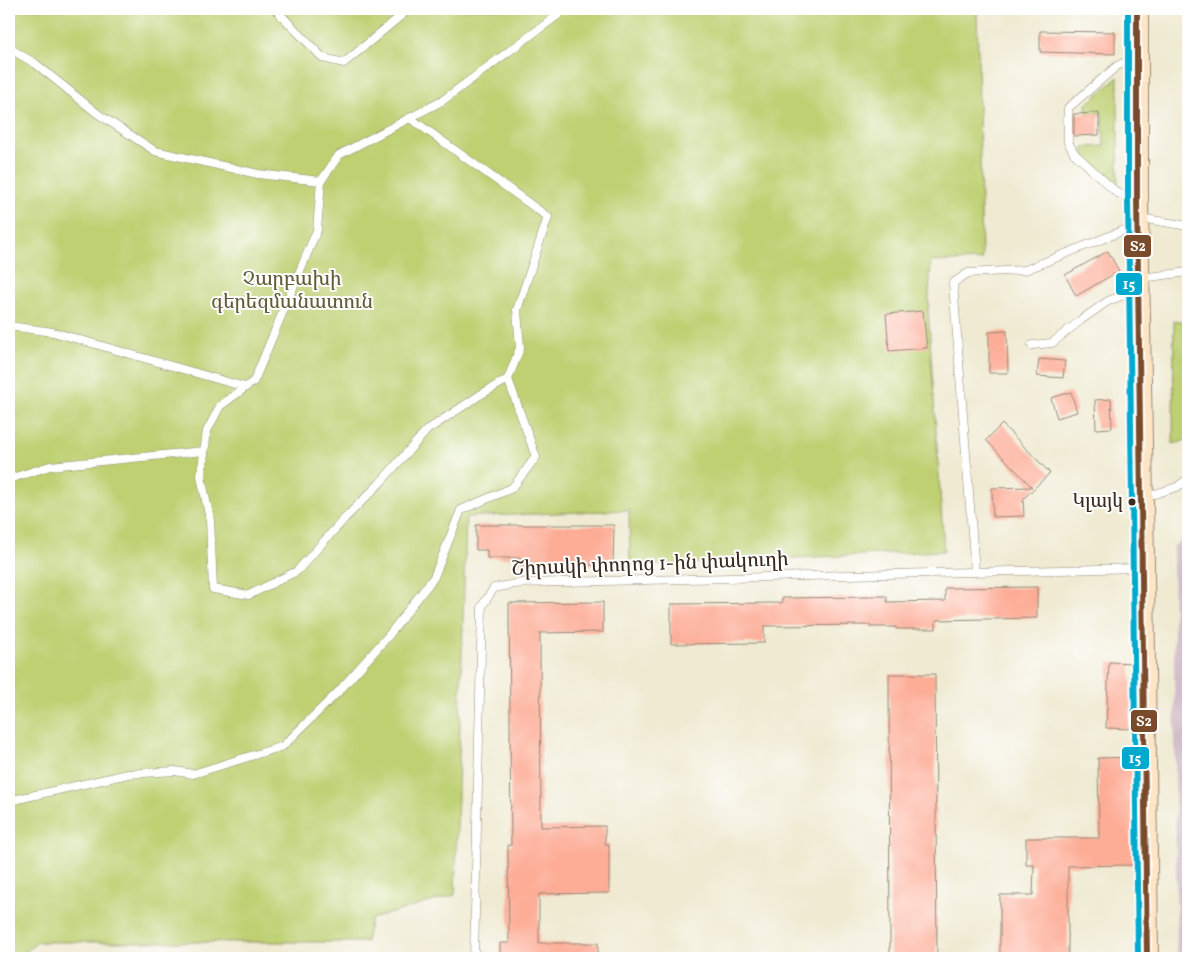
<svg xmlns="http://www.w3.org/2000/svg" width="1197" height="967" viewBox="0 0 1197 967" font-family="Vollkorn,'Noto Serif Armenian',serif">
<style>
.industrial{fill:#d1bdc9}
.green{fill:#bed072;stroke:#7c7d48}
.building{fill:#fdac95}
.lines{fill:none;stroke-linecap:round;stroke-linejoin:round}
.lane-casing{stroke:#958a78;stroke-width:9}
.secondary-casing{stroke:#958a78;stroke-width:24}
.lane{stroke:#fff;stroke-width:8}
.secondary{stroke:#fee5c5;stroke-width:22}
.bus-1-casing{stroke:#fff;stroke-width:10}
.bus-2-casing{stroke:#fff;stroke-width:10}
.bus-1{stroke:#7a4b2a;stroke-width:6}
.bus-2{stroke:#00a9ce;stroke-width:6}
.bus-dot{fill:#3b2a1e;stroke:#fff;stroke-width:2}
.labels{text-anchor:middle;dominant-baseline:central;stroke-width:4;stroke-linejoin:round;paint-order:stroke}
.bus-label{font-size:19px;fill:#3b2a1e;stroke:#fff;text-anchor:end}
.park-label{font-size:20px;fill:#625c37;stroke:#fff}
.street-label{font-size:20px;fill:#3b2a1e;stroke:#fff}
.line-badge{stroke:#fff;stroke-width:2}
.badge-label{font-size:14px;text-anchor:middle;font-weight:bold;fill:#fff}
</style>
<rect width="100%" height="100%" fill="#fff"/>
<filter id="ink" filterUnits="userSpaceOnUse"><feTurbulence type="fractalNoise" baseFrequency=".02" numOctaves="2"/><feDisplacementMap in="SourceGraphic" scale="10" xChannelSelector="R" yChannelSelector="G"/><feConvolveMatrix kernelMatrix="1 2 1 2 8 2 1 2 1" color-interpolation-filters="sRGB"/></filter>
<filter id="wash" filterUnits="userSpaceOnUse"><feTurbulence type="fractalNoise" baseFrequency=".0096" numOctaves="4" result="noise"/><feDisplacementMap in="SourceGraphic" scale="20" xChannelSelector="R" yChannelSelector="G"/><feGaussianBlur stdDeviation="1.12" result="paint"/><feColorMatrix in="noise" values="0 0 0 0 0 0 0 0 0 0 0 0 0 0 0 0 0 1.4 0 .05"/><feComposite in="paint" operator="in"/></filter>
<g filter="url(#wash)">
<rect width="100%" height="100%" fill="#efead1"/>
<!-- industrial -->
<path class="industrial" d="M 1188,535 L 1188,958 L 1177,958 L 1173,547 Z"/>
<!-- green -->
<g class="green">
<path d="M 9,9 L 977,9 L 982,260 L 931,262 L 928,310 L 944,551 L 630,566 L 629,510 L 466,517 L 455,895 L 371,919 L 366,942 L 37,942 L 19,958 L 9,958 Z"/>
<path d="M 1118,77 L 1118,185 L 1085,160 L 1084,147 L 1104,146 L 1102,113 L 1087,113 L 1086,105 Z"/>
<path d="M 1174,320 L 1188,323 L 1188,440 L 1173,444 Z"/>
</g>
<g id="blocks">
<!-- building -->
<g class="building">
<path d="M 1040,31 L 1115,32 L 1115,54 L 1040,52 Z"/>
<path d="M 1099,113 L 1099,135 L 1074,136 L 1074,114 Z"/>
<path d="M 1108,251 L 1119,271 L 1076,296 L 1065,275 Z"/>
<path d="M 923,311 L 927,348 L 889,351 L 886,314 Z"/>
<path d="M 1007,331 L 1008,373 L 989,373 L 989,332 Z"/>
<path d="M 1039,359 L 1065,361 L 1063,378 L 1037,376 Z"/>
<path d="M 1071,392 L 1077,412 L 1057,418 L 1051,398 Z"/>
<path d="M 1111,399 L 1112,428 L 1096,429 L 1095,400 Z"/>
<path d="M 1002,424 L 1050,473 L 1023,499 L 1024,516 L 993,517 L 992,488 L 1032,487 L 986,440 Z"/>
<path d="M 476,525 L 614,525 L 613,565 L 521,565 L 521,558 L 487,558 L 487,550 L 476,550 Z"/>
<path d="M 1037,587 L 1037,618 L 936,620 L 936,629 L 896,629 L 896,627 L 870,627 L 870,625 L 764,626 L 764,643 L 671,644 L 671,604 L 782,603 L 782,598 L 870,597 L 870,596 L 887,596 L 887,602 L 945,601 L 945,588 Z"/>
<path d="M 603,602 L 603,632 L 540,633 L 541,827 L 605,826 L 605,844 L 609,844 L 609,893 L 539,894 L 539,943 L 598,943 L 598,958 L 500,958 L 500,943 L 509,943 L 508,845 L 511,845 L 509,603 Z"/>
<path d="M 1109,662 L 1131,663 L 1132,729 L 1106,728 Z"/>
<path d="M 889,674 L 935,674 L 937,958 L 890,958 Z"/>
<path d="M 1132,757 L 1133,865 L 1068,866 L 1068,958 L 1000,958 L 1000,895 L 1033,895 L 1034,865 L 1026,865 L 1026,838 L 1099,838 L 1098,758 Z"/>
</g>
</g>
</g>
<g filter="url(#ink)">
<use href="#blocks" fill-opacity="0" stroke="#958a78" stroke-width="1"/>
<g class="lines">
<defs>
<g id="lane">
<path d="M 275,9 L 323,58 L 344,63 L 409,9"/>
<path d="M 9,48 L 36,64 L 98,114 L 155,151 L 258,174 L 321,181"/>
<path d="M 1134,58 L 1117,66 L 1068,108 L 1068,142 L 1074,153 L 1117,193 L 1136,199"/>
<path d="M 1140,218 L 1188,226"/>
<path d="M 1141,278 L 1188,272"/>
<path d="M 9,326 L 53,332 L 245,387"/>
<path d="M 1032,345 L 1052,343 L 1081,320 L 1108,301 L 1121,296 L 1137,294"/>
<path d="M 508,379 L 480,395 L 427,430 L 379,484 L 345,518 L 297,571 L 249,595 L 213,589 L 210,520 L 201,476 L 207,431 L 220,406 L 254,381 L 317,230 L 321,181 L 339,155 L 442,101 L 566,9"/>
<path d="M 9,479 L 50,466 L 204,451"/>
<path d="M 1145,497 L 1177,487 L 1188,479"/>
<path d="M 975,572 L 953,283 L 968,273 L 1025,270 L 1122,231 L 1136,228"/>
<path d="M 9,801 L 128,774 L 175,771 L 193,774 L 283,746 L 339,691 L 389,635 L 434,577 L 461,510 L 512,488 L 536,457 L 508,379 L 520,348 L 517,310 L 548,217 L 410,118"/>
<path d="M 474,958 L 482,606 L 494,588 L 521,583 L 1140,568"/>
</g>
<path id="secondary" d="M 1137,9 L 1137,199 L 1143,564 L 1147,958"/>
</defs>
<!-- lane casing -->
<use href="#lane" class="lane-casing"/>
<!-- secondary casing -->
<use href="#secondary" class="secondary-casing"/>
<!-- lane -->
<use href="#lane" class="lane"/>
<!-- secondary -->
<use href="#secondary" class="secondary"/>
<defs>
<path id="bus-1" d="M 1137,9 L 1137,199 L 1147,958"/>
<path id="bus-2" d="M 1128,9 L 1128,199 L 1138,958"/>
</defs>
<!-- bus-1 casing -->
<use href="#bus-1" class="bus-1-casing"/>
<!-- bus-2 casing -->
<use href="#bus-2" class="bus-2-casing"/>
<!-- bus-1 -->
<use href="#bus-1" class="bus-1"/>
<!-- bus-2 -->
<use href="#bus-2" class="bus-2"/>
</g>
</g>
<!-- markers -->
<circle class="bus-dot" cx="1132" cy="502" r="4.5"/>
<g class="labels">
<!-- bus labels -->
<g class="bus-label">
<text x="1123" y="502">Կլայկ</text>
</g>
<!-- park labels -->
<g class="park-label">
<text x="292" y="280">Չարբախի<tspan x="292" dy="23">գերեզմանատուն</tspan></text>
</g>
<!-- street labels -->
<g class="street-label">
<text transform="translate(650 565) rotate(-2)">Շիրակի փողոց 1-ին փակուղի</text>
</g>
</g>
<g class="line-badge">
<rect x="1123" y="234" width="29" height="24" rx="5" fill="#7a4b2a"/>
<rect x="1115" y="272" width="28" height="24" rx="5" fill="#00a9ce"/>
<rect x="1130" y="709" width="28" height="24" rx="5" fill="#7a4b2a"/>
<rect x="1121" y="746" width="29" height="24" rx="5" fill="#00a9ce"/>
</g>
<g class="badge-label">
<text x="1138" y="251">Տ2</text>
<text x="1129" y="289">15</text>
<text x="1144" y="726">Տ2</text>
<text x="1135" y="763">15</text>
</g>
<!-- margin -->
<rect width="1197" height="967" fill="none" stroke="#fff" stroke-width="30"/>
</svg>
